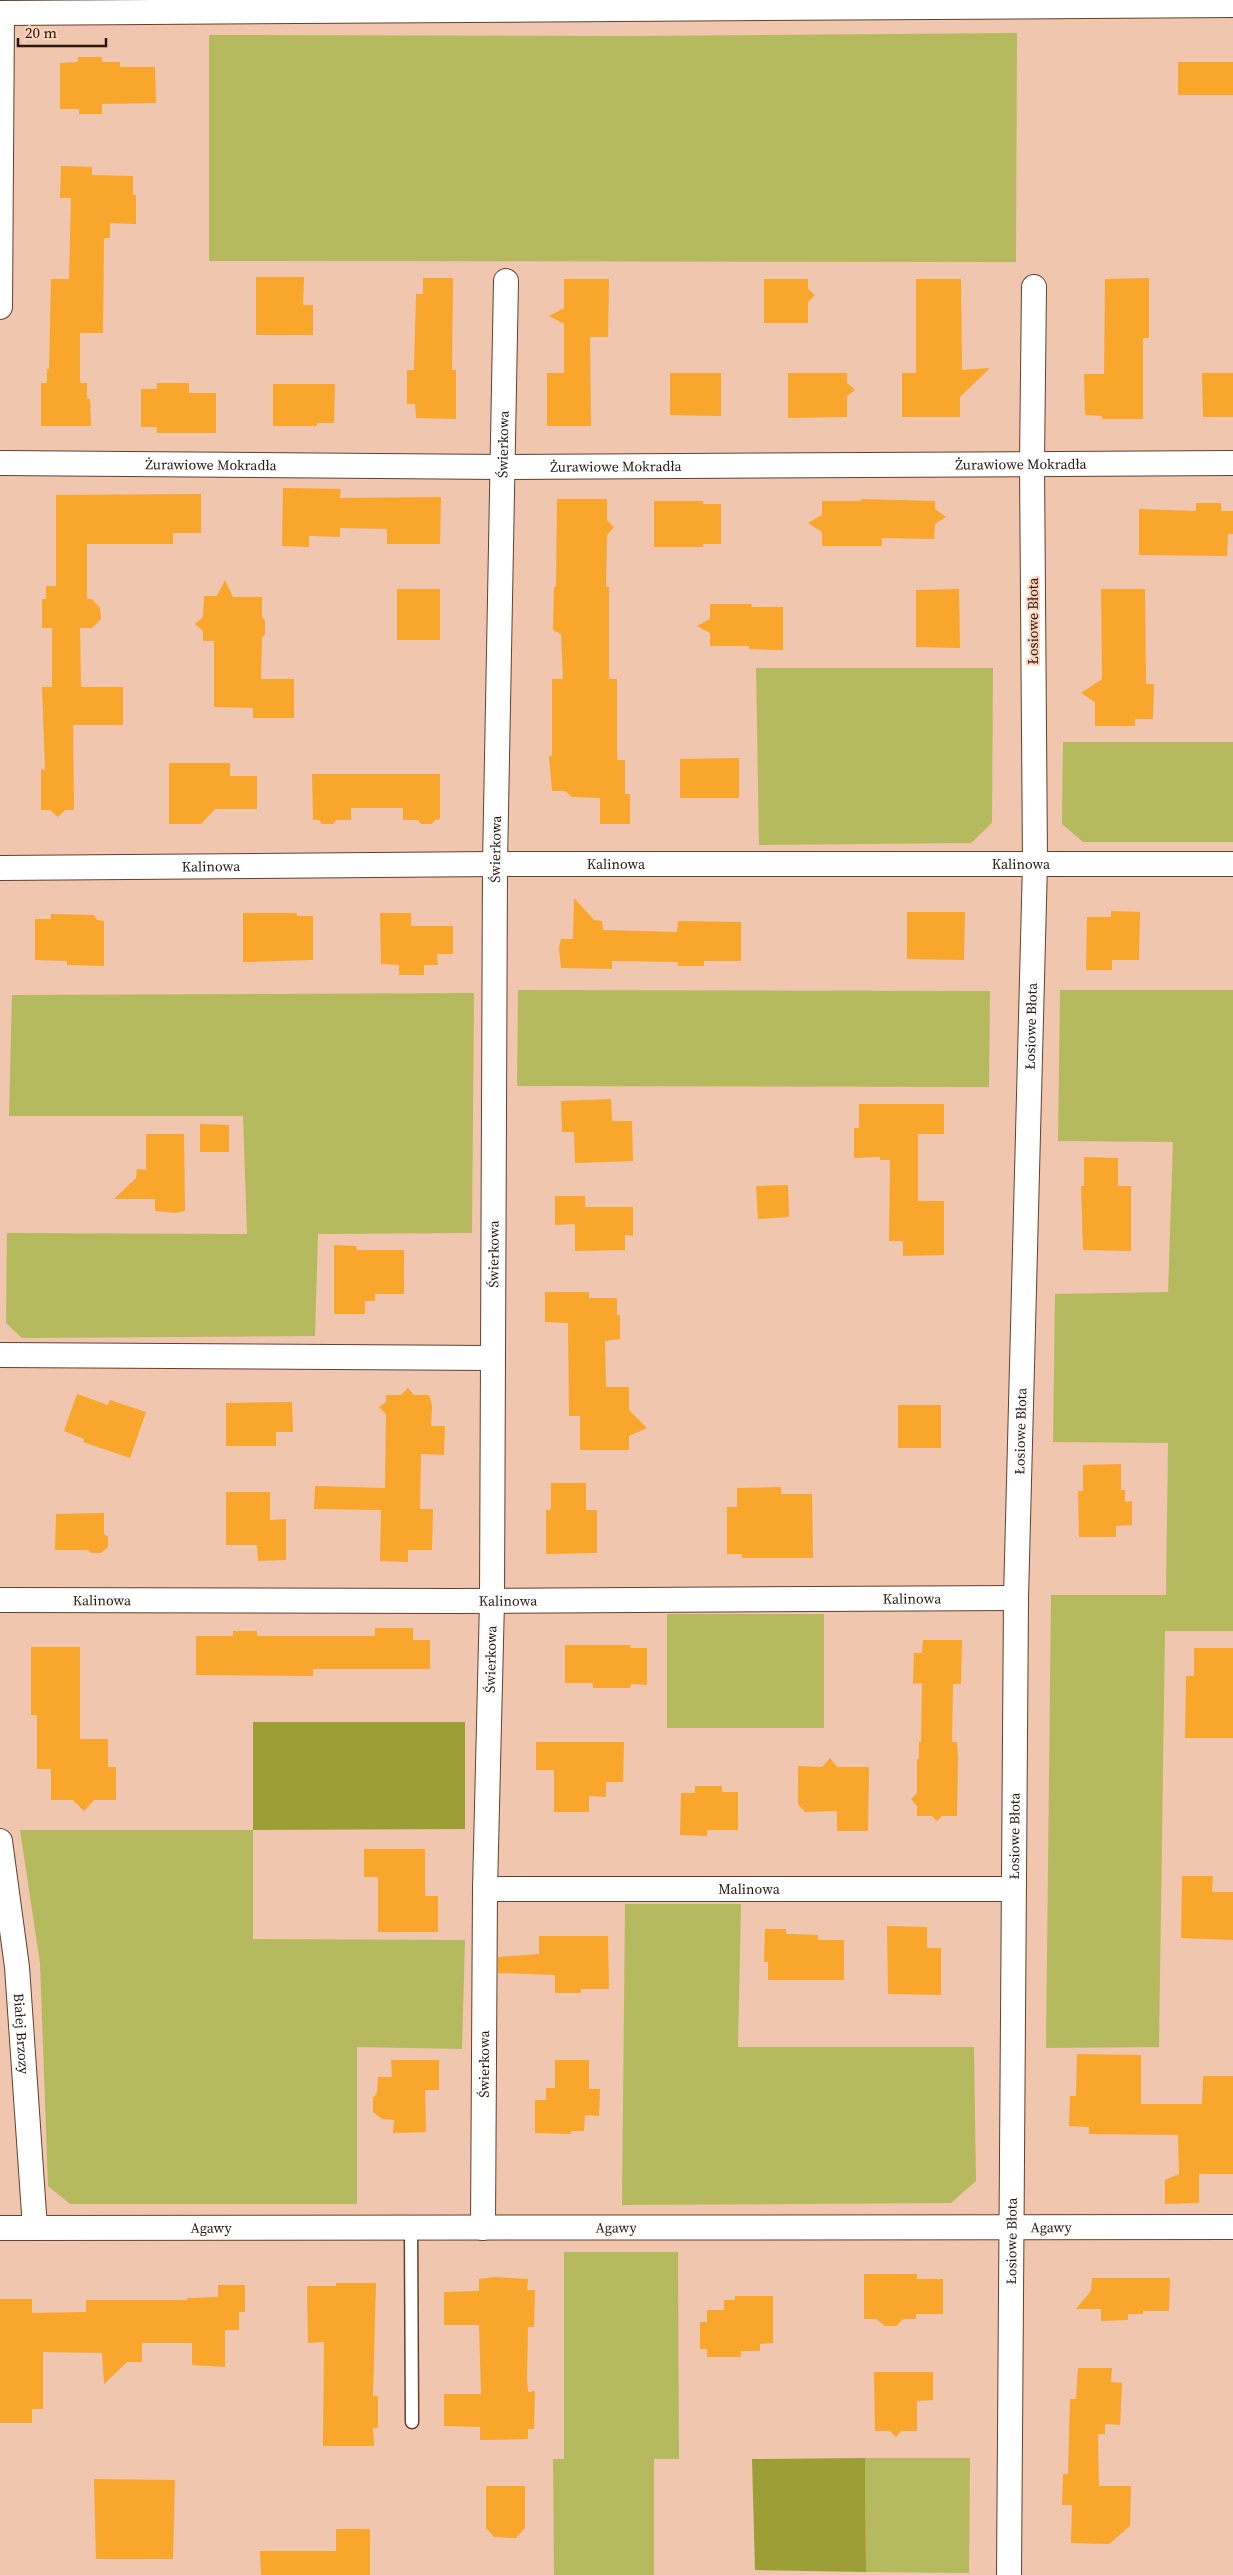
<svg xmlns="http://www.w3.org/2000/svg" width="1233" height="2575" viewBox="0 0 1233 2575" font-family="'Source Serif 4',serif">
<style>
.green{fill:#b6ba5e}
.forest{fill:#9c9f36}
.building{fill:#f8a62c}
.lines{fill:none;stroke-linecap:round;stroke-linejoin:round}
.lane-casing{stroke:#63412d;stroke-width:15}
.street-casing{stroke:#63412d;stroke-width:26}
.lane{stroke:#fff;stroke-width:12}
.street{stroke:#fff;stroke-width:24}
.labels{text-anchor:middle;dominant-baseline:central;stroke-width:4;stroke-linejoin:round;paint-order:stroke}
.street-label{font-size:14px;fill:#271810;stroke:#fdd3bb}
</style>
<rect width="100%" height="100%" fill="#f0c6af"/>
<!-- green -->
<g class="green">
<path d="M 1017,33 L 1016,262 L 209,261 L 209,35 L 640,36 Z"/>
<path d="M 756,668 L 993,668 L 992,823 L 971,843 L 759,845 Z"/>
<path d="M 1063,742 L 1233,742 L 1233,842 L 1083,842 L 1062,824 Z"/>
<path d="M 518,990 L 990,991 L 989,1087 L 517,1086 Z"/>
<path d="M 1060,990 L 1233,990 L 1233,1631 L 1165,1631 L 1159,2047 L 1046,2048 L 1051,1595 L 1166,1595 L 1168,1443 L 1053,1442 L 1055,1294 L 1168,1292 L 1173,1142 L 1058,1141 Z"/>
<path d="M 474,993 L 472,1233 L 318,1234 L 315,1336 L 22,1338 L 6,1323 L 7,1233 L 247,1234 L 243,1116 L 9,1116 L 12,995 Z"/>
<rect x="667" y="1614" width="157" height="114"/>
<path d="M 20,1830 L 253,1830 L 253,1939 L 465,1940 L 462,2049 L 357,2047 L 357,2204 L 70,2204 L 48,2186 L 40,1963 Z"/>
<path d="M 625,1904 L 741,1904 L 738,2047 L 974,2047 L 976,2181 L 951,2203 L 622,2205 Z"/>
<path d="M 564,2252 L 678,2252 L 679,2459 L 654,2459 L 654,2575 L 554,2575 L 553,2459 L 564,2459 Z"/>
<path d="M 865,2458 L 970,2458 L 969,2573 L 866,2572 Z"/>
</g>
<!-- forest -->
<g class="forest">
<path d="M 253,1722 L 465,1722 L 465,1829 L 253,1830 Z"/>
<path d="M 865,2458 L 866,2572 L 755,2570 L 752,2459 Z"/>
</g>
<!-- building -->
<g class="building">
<path d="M 78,57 L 102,57 L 102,62 L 120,62 L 120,67 L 155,67 L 156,103 L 102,104 L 102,114 L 79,114 L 79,109 L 60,109 L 60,63 L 78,62 Z"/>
<rect x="1178" y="62" width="55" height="33"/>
<path d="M 61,166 L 92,167 L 92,175 L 133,176 L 133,195 L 136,195 L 136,224 L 110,223 L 110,238 L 104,238 L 103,333 L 80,333 L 80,383 L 87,383 L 87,399 L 90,399 L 91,426 L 41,426 L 41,383 L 47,383 L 47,369 L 49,369 L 51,279 L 69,279 L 71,198 L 60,198 Z"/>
<path d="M 256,277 L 304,277 L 303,305 L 313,305 L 313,335 L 256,335 Z"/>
<path d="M 423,278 L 453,278 L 452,370 L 456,370 L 456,419 L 416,418 L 415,404 L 407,404 L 407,370 L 414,370 L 416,294 L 423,294 Z"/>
<path d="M 1149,278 L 1149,338 L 1143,338 L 1143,419 L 1102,419 L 1102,416 L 1085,415 L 1084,374 L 1104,374 L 1105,279 Z"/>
<path d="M 564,279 L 609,279 L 608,337 L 590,337 L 591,426 L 547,426 L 547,373 L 564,373 L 564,324 L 549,316 L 564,308 Z"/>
<path d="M 764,279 L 808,279 L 808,289 L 815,295 L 808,302 L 808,323 L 764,323 Z"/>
<path d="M 916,279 L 961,279 L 962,370 L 990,368 L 960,397 L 960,417 L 902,417 L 902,373 L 916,373 Z"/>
<path d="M 670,373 L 721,373 L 721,416 L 670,415 Z"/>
<path d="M 788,373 L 847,373 L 847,383 L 855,390 L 847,396 L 847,417 L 788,418 Z"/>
<path d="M 1202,373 L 1233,373 L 1233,417 L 1203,417 Z"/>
<path d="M 157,383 L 189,383 L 189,393 L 216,393 L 216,433 L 157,433 L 157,427 L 141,427 L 141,389 L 157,389 Z"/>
<path d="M 273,384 L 335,384 L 334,423 L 317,423 L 317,426 L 273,426 Z"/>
<path d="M 283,488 L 341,489 L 340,498 L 441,497 L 440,544 L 387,544 L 387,529 L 340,528 L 340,537 L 309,536 L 309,547 L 282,546 Z"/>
<path d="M 201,494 L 201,533 L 173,533 L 173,544 L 87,544 L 87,599 L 92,599 L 100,608 L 101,619 L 92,628 L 80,628 L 81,687 L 123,687 L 123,725 L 73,725 L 74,810 L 65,810 L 58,817 L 50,810 L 41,810 L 41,769 L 45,770 L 42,687 L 52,687 L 52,628 L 42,628 L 42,599 L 46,599 L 46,586 L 56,586 L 56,495 Z"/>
<path d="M 557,499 L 607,499 L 607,520 L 614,527 L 607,535 L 606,587 L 609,587 L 609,679 L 617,679 L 617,760 L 625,760 L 625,794 L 630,794 L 630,824 L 600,824 L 600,798 L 572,797 L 565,791 L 552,791 L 549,756 L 552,756 L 552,679 L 563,679 L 561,634 L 553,630 L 554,587 L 556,587 Z"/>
<path d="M 861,499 L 935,501 L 935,509 L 946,517 L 935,524 L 934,539 L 882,538 L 882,546 L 822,546 L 822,532 L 808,523 L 822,515 L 822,501 L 861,501 Z"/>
<path d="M 654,501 L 703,501 L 703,504 L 721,504 L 721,544 L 703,544 L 703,547 L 654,547 Z"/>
<path d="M 1196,503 L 1221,503 L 1221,511 L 1233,511 L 1233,534 L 1228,534 L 1227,556 L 1139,555 L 1139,509 L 1196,511 Z"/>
<path d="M 225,580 L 233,597 L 262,597 L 262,617 L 265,620 L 265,635 L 262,637 L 261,679 L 294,679 L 294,718 L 253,718 L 253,708 L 214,707 L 214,641 L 203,641 L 203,631 L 195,624 L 203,617 L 204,596 L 217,596 Z"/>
<rect x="397" y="589" width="43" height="51"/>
<path d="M 959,589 L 960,648 L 916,647 L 916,590 Z"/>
<path d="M 1101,589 L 1145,589 L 1146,684 L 1154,684 L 1153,719 L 1135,719 L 1135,726 L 1095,726 L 1095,702 L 1081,693 L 1102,679 Z"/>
<path d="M 710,604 L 752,604 L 751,607 L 783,607 L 783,650 L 749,649 L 749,646 L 710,646 L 710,633 L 697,626 L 710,619 Z"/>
<path d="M 739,758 L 739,798 L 680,798 L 680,759 Z"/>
<path d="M 169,763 L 230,763 L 230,776 L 257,776 L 257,809 L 215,809 L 201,824 L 169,824 Z"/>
<path d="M 312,774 L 440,774 L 440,819 L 435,820 L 432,824 L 421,824 L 418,820 L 403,820 L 403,808 L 351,808 L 351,820 L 336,820 L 333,824 L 322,824 L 319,820 L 313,820 Z"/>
<path d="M 574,898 L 594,920 L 602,921 L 603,930 L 677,932 L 678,921 L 741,922 L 741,961 L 704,961 L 704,966 L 678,966 L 678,962 L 612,961 L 612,969 L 561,968 L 559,948 L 561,939 L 573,939 Z"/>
<path d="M 1111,911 L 1140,912 L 1139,960 L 1112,960 L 1112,970 L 1086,970 L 1087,917 L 1111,917 Z"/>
<path d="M 907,912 L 965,912 L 964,960 L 907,959 Z"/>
<path d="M 243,913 L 297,913 L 297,916 L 313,916 L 313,960 L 243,962 Z"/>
<path d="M 380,913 L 411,913 L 411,926 L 453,926 L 453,954 L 437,954 L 438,965 L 424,965 L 424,975 L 399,975 L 399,965 L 381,964 Z"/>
<path d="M 51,914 L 94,915 L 97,920 L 104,921 L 104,966 L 67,965 L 67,961 L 35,960 L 35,919 L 51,919 Z"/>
<path d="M 611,1099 L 612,1121 L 632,1121 L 633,1161 L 575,1163 L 574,1132 L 562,1132 L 561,1101 Z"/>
<path d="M 859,1104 L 944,1104 L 944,1134 L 918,1134 L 918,1201 L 944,1201 L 944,1255 L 903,1256 L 903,1241 L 889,1241 L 890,1160 L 880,1160 L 880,1157 L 854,1158 L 854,1128 L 859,1128 Z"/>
<path d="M 200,1124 L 229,1125 L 229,1152 L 200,1152 Z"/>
<path d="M 146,1134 L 184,1134 L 185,1211 L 175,1213 L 155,1211 L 155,1199 L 114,1199 L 136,1178 L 137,1169 L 146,1170 Z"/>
<path d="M 1084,1157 L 1118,1158 L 1118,1186 L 1131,1186 L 1131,1251 L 1083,1250 L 1081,1186 L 1084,1186 Z"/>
<path d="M 788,1185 L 789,1217 L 758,1219 L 756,1186 Z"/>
<path d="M 555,1196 L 585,1196 L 585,1207 L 633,1207 L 633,1236 L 625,1235 L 625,1250 L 575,1251 L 575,1224 L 555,1225 Z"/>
<path d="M 334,1245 L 356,1246 L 357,1250 L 404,1250 L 404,1294 L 375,1294 L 375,1301 L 365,1301 L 365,1314 L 334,1314 Z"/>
<path d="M 545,1292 L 589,1292 L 589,1298 L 617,1298 L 617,1315 L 620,1315 L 620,1339 L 605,1341 L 606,1387 L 629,1387 L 629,1410 L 647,1428 L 629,1436 L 629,1450 L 580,1450 L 580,1416 L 569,1416 L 568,1323 L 545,1322 Z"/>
<path d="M 408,1388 L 414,1395 L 429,1395 L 432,1405 L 431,1426 L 445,1426 L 444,1455 L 421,1454 L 420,1509 L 433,1509 L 432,1550 L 408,1550 L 408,1562 L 380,1561 L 381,1510 L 314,1509 L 315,1486 L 385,1488 L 386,1414 L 379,1407 L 386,1402 L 386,1395 L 401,1395 Z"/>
<path d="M 77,1394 L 108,1405 L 110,1400 L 146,1412 L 130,1458 L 83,1442 L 84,1439 L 64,1431 Z"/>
<path d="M 292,1402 L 293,1432 L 276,1432 L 276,1446 L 226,1446 L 226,1403 Z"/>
<rect x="898" y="1405" width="43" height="43"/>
<path d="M 1121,1464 L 1121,1490 L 1125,1490 L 1125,1502 L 1132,1501 L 1132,1525 L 1116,1526 L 1116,1537 L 1079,1537 L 1078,1491 L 1083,1491 L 1083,1465 Z"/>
<path d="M 551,1483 L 586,1483 L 586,1510 L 597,1510 L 597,1553 L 546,1554 L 546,1510 L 551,1510 Z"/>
<path d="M 781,1487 L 781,1494 L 812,1494 L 813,1558 L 742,1558 L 742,1554 L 727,1554 L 727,1507 L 737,1507 L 737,1488 Z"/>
<path d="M 226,1492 L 270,1492 L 270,1520 L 286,1519 L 286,1560 L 258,1561 L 257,1545 L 226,1545 Z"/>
<path d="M 104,1513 L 104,1534 L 108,1537 L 108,1547 L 101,1553 L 91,1553 L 88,1550 L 55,1550 L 56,1514 Z"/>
<path d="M 375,1628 L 413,1628 L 413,1640 L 430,1640 L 430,1669 L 313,1669 L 313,1676 L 196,1675 L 196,1636 L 233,1636 L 233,1631 L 257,1631 L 257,1636 L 375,1636 Z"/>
<path d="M 923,1640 L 962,1640 L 961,1684 L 953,1684 L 952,1742 L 957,1742 L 958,1759 L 957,1816 L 942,1816 L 937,1821 L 932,1816 L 917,1816 L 917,1806 L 911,1799 L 917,1793 L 917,1759 L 919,1759 L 919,1742 L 921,1742 L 922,1683 L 913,1684 L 914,1653 L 922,1653 Z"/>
<path d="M 565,1645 L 631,1645 L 630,1648 L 647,1648 L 647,1685 L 631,1684 L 630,1688 L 593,1688 L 593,1683 L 565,1683 Z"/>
<path d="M 31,1647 L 80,1647 L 80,1739 L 108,1739 L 108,1767 L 116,1767 L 116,1800 L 94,1800 L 84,1811 L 73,1800 L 51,1800 L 51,1769 L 37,1769 L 37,1715 L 31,1715 Z"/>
<path d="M 1194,1648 L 1233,1648 L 1233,1738 L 1185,1738 L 1186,1676 L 1194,1676 Z"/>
<path d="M 536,1742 L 624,1742 L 623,1782 L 606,1782 L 606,1797 L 589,1796 L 589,1812 L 554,1812 L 554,1770 L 536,1770 Z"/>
<path d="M 830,1758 L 837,1767 L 869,1767 L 868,1831 L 837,1831 L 837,1811 L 805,1812 L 798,1804 L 798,1766 L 822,1767 Z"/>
<path d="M 695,1786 L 722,1786 L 722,1792 L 738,1792 L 738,1830 L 707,1830 L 707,1836 L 680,1835 L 681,1793 L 695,1793 Z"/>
<path d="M 364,1849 L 425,1849 L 425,1896 L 438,1896 L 438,1932 L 378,1932 L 378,1877 L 364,1877 Z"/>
<path d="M 1182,1876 L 1213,1876 L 1212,1892 L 1233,1892 L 1233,1940 L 1181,1938 Z"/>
<path d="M 887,1926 L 927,1927 L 927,1948 L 941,1948 L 941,1995 L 888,1994 Z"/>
<path d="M 765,1929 L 786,1929 L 786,1934 L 818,1935 L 818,1940 L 844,1940 L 844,1980 L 768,1980 L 768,1962 L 764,1962 Z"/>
<path d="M 539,1936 L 608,1936 L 609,1989 L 581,1989 L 581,1993 L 555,1993 L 555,1975 L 498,1973 L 498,1957 L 539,1954 Z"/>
<path d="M 1077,2054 L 1141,2055 L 1141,2104 L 1202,2104 L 1203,2076 L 1233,2076 L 1233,2174 L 1199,2174 L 1199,2203 L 1165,2204 L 1165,2180 L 1179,2174 L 1178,2135 L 1089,2134 L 1089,2127 L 1069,2126 L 1070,2096 L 1076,2096 Z"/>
<path d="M 391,2060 L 439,2060 L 439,2090 L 425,2090 L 426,2132 L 393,2133 L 394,2120 L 382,2119 L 373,2112 L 373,2098 L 377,2093 L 378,2077 L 392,2077 Z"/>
<path d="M 555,2060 L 589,2060 L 589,2089 L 600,2089 L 599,2116 L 585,2115 L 584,2131 L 571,2131 L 571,2134 L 535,2133 L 535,2100 L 546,2100 L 546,2088 L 555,2088 Z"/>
<path d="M 864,2274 L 917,2274 L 917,2279 L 943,2279 L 943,2314 L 916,2314 L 916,2319 L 903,2319 L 896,2326 L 885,2326 L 876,2319 L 864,2319 Z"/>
<path d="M 495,2277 L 528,2279 L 527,2290 L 535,2290 L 534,2327 L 528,2327 L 527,2380 L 528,2392 L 535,2391 L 534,2429 L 528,2429 L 528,2439 L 480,2440 L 480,2427 L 444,2426 L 444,2394 L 481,2394 L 479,2325 L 444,2325 L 444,2292 L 479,2291 L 479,2279 Z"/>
<path d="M 1092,2278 L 1170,2278 L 1169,2311 L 1143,2311 L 1143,2314 L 1128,2314 L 1128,2320 L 1101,2321 L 1101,2309 L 1076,2309 L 1091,2291 Z"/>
<path d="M 336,2283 L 376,2283 L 373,2396 L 378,2396 L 378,2428 L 373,2428 L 374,2446 L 323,2446 L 324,2342 L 308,2343 L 307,2286 L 336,2286 Z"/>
<path d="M 218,2285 L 245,2285 L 245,2312 L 239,2312 L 239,2330 L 225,2330 L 225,2367 L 192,2365 L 192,2343 L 142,2343 L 142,2362 L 127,2362 L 104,2384 L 102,2353 L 43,2352 L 43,2409 L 32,2409 L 32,2423 L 0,2423 L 0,2299 L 32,2299 L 32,2313 L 86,2312 L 86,2300 L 187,2300 L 187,2298 L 218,2297 Z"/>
<path d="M 735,2296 L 773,2296 L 773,2343 L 760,2344 L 760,2351 L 741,2351 L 741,2357 L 707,2357 L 707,2349 L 700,2349 L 700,2322 L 707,2322 L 707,2310 L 724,2310 L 724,2300 L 735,2300 Z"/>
<path d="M 1078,2368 L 1112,2368 L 1111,2382 L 1122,2383 L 1120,2425 L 1105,2424 L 1105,2434 L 1098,2434 L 1099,2486 L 1131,2486 L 1130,2526 L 1109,2544 L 1071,2543 L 1072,2505 L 1062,2505 L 1063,2474 L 1068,2474 L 1070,2399 L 1076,2399 Z"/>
<path d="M 874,2372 L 933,2372 L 933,2400 L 917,2401 L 917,2431 L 901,2431 L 896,2437 L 890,2431 L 875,2431 Z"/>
<path d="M 94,2479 L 175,2480 L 173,2559 L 96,2559 Z"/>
<path d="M 486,2486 L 525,2486 L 525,2528 L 516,2538 L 494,2537 L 486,2528 Z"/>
<path d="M 336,2529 L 370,2529 L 370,2575 L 261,2575 L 260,2551 L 336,2551 Z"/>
</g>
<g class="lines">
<defs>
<path id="lane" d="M 411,2228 L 412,2422"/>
<g id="street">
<path d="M 0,13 L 1233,5"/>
<path d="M 0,307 L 2,13"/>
<path id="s1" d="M 0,463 L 502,467 L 1233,463"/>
<path id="s2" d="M 0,868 L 495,864 L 1233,864"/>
<path d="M 0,1355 L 493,1358"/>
<path id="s3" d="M 0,1600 L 453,1601 L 1016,1598"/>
<path id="s4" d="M 0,1841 L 17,1967 L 35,2228"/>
<path id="s5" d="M 485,1889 L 1012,1889"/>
<path id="s6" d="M 0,2228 L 1233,2227"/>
<path id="s7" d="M 483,2228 L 485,1889 L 492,1601 L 495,864 L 506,281"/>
<path id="s8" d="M 1009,2575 L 1016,1598 L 1035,863 L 1032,463 L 1034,287"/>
</g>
</defs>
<!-- lane casing -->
<use href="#lane" class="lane-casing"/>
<!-- street casing -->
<use href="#street" class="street-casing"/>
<!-- lane -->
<use href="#lane" class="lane"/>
<!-- street -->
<use href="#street" class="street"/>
</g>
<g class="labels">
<!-- street labels -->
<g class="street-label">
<text stroke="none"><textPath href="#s7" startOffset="1784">Świerkowa</textPath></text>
<text stroke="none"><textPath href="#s1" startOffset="1021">Żurawiowe Mokradła</textPath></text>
<text stroke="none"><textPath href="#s1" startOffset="211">Żurawiowe Mokradła</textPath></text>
<text stroke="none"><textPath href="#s1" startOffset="616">Żurawiowe Mokradła</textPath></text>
<text transform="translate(1033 621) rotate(-90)">Łosiowe Błota</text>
<text stroke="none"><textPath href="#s7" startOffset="1379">Świerkowa</textPath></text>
<text stroke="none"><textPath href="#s2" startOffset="1021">Kalinowa</textPath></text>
<text stroke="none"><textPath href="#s2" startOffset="616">Kalinowa</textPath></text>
<text stroke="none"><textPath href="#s2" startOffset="211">Kalinowa</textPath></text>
<text stroke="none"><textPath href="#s8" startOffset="1549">Łosiowe Błota</textPath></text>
<text stroke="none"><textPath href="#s7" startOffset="974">Świerkowa</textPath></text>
<text stroke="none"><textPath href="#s8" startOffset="1144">Łosiowe Błota</textPath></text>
<text stroke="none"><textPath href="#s3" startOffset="912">Kalinowa</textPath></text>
<text stroke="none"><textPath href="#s3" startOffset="102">Kalinowa</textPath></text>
<text stroke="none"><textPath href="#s3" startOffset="508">Kalinowa</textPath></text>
<text stroke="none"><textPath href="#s7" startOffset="569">Świerkowa</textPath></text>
<text stroke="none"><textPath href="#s8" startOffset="739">Łosiowe Błota</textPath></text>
<text stroke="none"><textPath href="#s5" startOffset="264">Malinowa</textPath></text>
<text stroke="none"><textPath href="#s4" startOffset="194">Białej Brzozy</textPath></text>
<text stroke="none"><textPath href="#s7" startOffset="164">Świerkowa</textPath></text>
<text stroke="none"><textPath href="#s6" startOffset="616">Agawy</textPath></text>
<text stroke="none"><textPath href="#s6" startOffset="1051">Agawy</textPath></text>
<text stroke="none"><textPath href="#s6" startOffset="211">Agawy</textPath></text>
<text stroke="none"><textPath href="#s8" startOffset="334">Łosiowe Błota</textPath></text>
</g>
</g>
<!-- scale -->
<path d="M18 38v8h88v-8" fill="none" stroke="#271810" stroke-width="2.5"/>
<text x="25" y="38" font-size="15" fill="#271810" stroke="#fdd3bb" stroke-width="4" paint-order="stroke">20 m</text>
</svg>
